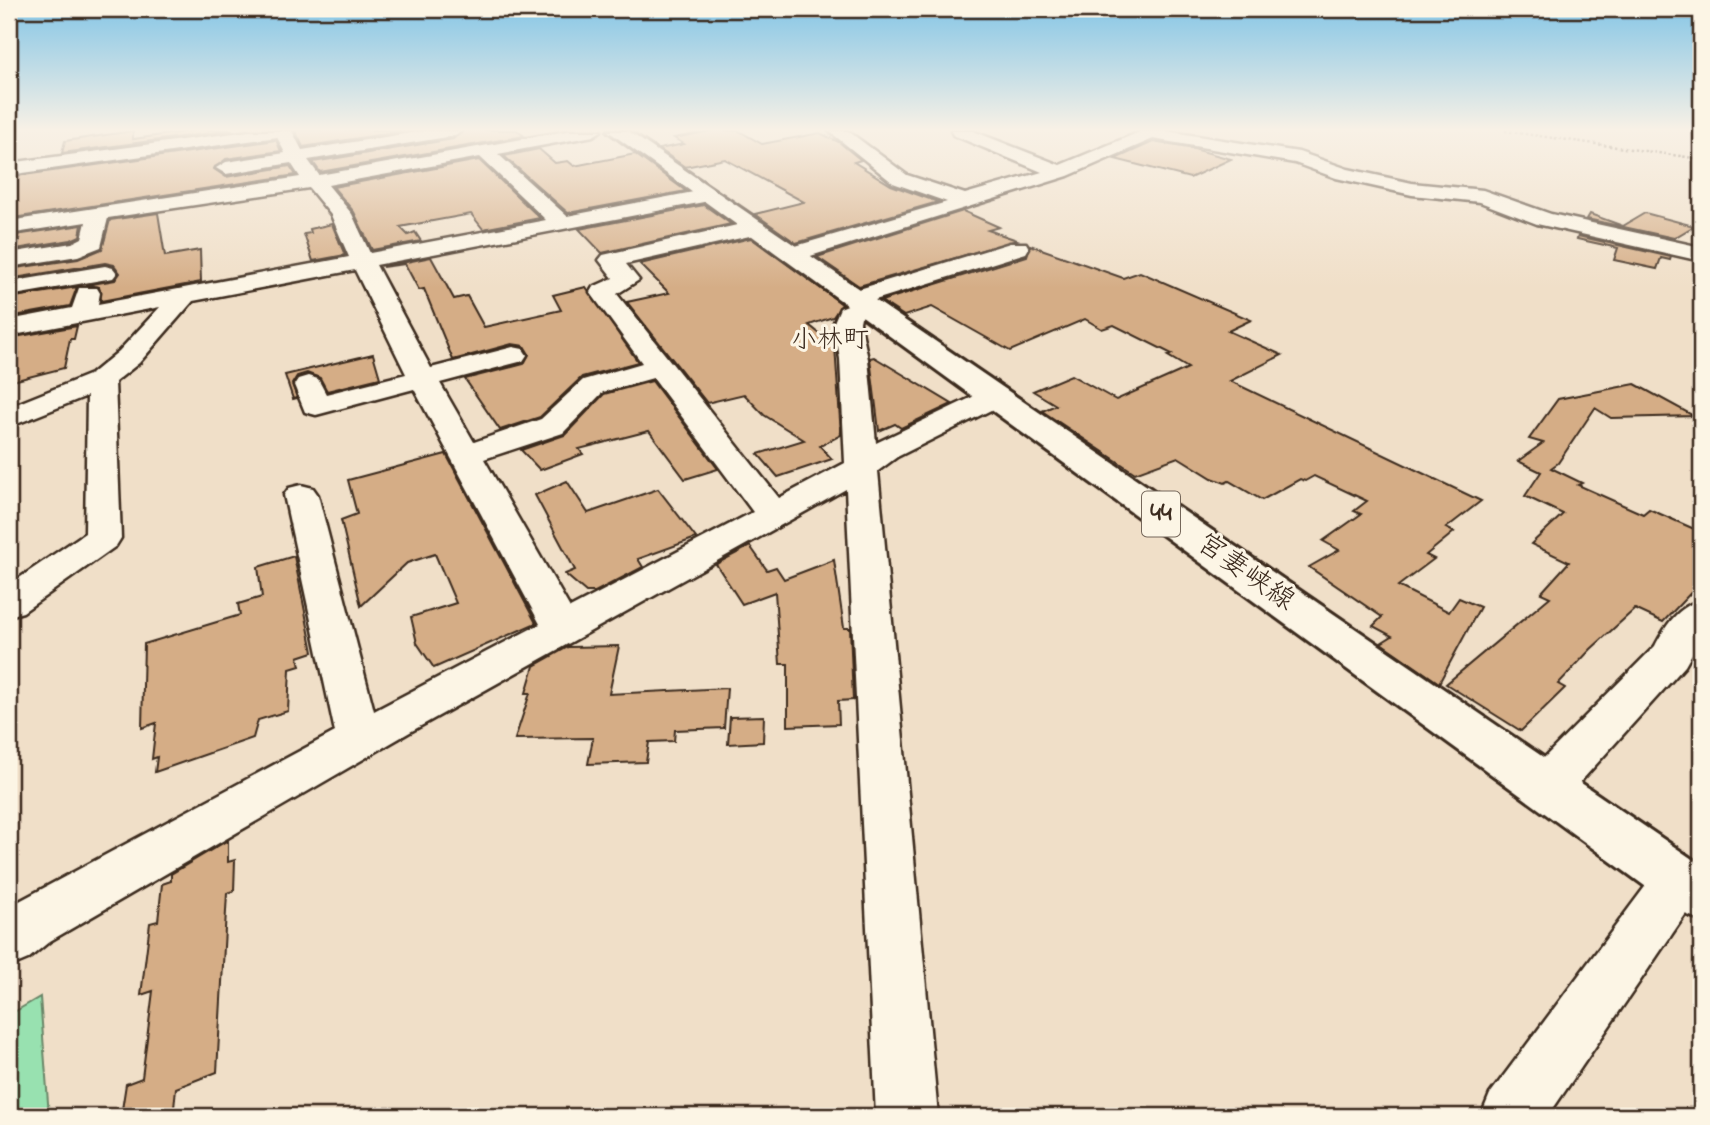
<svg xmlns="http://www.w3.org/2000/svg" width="1710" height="1125" viewBox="0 0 1710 1125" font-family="'Indie Flower','Klee One',sans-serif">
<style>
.green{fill:#98e1b0;stroke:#6a8667;stroke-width:2}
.building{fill:#d5ad86;stroke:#3b2a1e;stroke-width:2}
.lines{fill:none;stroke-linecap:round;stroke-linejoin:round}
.minor-casing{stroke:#3b2a1e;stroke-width:5}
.major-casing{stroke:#3b2a1e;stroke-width:6}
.path{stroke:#3b2a1e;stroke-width:2.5;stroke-dasharray:2.5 2.5;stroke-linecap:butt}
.minor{fill:#fcf5e5;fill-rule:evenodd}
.major{fill:#fcf5e5;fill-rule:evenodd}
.labels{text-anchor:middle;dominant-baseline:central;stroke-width:6;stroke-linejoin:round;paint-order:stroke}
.far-quarter-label{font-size:26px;fill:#3b2a1e;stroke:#fcf5e5}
.shield{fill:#fcf5e5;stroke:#75675a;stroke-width:2}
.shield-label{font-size:26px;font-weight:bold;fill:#3b2a1e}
.street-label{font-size:28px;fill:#3b2a1e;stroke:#fcf5e5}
</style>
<rect width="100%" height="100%" fill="#f0dfc8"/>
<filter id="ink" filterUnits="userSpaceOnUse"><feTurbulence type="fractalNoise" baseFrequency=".0143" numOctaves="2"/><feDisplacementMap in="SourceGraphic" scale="14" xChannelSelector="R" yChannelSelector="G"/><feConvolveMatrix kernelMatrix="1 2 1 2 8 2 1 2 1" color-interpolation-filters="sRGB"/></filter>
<g filter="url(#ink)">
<!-- green -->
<path class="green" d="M 40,997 L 49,1116 L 9,1116 L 9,1015 Z"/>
<!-- building -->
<g class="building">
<path d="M 198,130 L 233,130 L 62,153 L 65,141 L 133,131 L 133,139 Z"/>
<path d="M 295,130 L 409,130 L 303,147 Z"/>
<path d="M 464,130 L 517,130 L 524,136 L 320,172 L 313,162 L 453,139 Z"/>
<path d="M 715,130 L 739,131 L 762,144 L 820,133 L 839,142 L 861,160 L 854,162 L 891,185 L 938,202 L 796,243 L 755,214 L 804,202 L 725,159 L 685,167 L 659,149 L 684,144 L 674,138 Z"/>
<path d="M 276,140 L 281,151 L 226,159 L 214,169 L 226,177 L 290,166 L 296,175 L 13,218 L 17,202 L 12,203 L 14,193 L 9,194 L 9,177 Z"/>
<path d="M 1153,142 L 1194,149 L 1231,159 L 1190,178 L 1115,159 Z"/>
<path d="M 539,149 L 555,163 L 568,161 L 574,166 L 635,154 L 686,191 L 568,213 L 504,156 Z"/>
<path d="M 479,160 L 540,218 L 483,229 L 471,214 L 400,227 L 408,235 L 415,232 L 421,241 L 372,250 L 354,212 L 333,187 Z"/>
<path d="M 704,205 L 731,224 L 602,253 L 579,229 Z"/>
<path d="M 963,211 L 999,227 L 988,230 L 1017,240 L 859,286 L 817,257 Z"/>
<path d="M 158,213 L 165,256 L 200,250 L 201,282 L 101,301 L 99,287 L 86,285 L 115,280 L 120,273 L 114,265 L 105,263 L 9,279 L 9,269 L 78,259 L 102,249 L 110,220 Z"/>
<path d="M 1645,213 L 1694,226 L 1674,238 L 1587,219 L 1590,214 L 1623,226 Z"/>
<path d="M 332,224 L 345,255 L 313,261 L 304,234 L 311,233 L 310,229 Z"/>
<path d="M 82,225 L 80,236 L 71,240 L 16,249 L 20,239 L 9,241 L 9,236 Z"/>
<path d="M 1578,236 L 1671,257 L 1670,260 L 1661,258 L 1657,269 L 1614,260 L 1618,248 L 1577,239 Z"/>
<path d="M 751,238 L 842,304 L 833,317 L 809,325 L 835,346 L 841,435 L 820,446 L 832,459 L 778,477 L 758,454 L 804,440 L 764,415 L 744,394 L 707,403 L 627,302 L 669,293 L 640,264 Z"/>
<path d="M 1030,245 L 1123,278 L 1140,272 L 1251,320 L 1228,331 L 1282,355 L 1230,381 L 1481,501 L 1446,528 L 1454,532 L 1426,555 L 1434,559 L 1398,586 L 1449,612 L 1459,598 L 1480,607 L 1439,683 L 1381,643 L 1392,636 L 1373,626 L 1382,617 L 1309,567 L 1339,550 L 1323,541 L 1361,514 L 1354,511 L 1367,501 L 1314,476 L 1305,481 L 1300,479 L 1262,500 L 1229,481 L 1225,483 L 1212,478 L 1178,457 L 1135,473 L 1042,411 L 1056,405 L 1033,391 L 1071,375 L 1116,400 L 1188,368 L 1168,356 L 1172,354 L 1114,325 L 1102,329 L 1085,319 L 1010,351 L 932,307 L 904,316 L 881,301 L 1027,256 Z"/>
<path d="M 431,257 L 454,299 L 467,296 L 484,327 L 561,310 L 553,295 L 586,287 L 638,362 L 582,377 L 540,417 L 500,430 L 465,379 L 524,364 L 529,354 L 524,346 L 512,344 L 453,360 L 424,289 L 419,290 L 405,264 L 382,267 Z"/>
<path d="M 77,287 L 70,306 L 9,317 L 9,298 Z"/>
<path d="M 77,326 L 74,339 L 70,339 L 64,368 L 9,382 L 9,338 Z"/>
<path d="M 373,354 L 380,378 L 327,391 L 320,378 L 307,373 L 297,376 L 292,384 L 297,398 L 293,399 L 285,375 Z"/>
<path d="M 874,357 L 952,404 L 901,428 L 895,424 L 879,431 L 870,358 Z"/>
<path d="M 652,381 L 718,469 L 685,479 L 649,431 L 579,449 L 583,454 L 540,470 L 521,450 L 565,435 L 604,394 Z"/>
<path d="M 1635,384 L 1694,416 L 1611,418 L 1595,408 L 1558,463 L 1551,468 L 1582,483 L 1578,485 L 1643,514 L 1649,509 L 1701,532 L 1701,582 L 1663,622 L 1635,609 L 1591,649 L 1558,684 L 1565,688 L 1521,731 L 1446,684 L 1550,597 L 1541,593 L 1569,562 L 1531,544 L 1563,514 L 1525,496 L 1541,472 L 1518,461 L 1543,443 L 1529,439 L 1558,399 Z"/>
<path d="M 446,454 L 536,623 L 434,668 L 417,643 L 411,617 L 456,603 L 435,554 L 407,563 L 361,606 L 341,520 L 357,514 L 348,480 Z"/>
<path d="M 567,481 L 588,513 L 658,489 L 696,538 L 638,559 L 643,567 L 595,592 L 586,592 L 565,574 L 575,570 L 535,495 Z"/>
<path d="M 750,546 L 767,570 L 776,567 L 784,579 L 834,560 L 844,628 L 850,628 L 853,700 L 838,701 L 839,724 L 788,726 L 788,664 L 780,664 L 775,592 L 742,604 L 716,564 Z"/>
<path d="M 294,556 L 313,652 L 298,657 L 300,666 L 290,669 L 288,711 L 258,720 L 253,738 L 155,772 L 157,757 L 152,759 L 156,723 L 142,728 L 144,644 L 240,615 L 238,604 L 262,597 L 258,567 Z"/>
<path d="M 619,646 L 609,694 L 727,688 L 724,728 L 675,730 L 674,741 L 649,742 L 646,762 L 588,764 L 593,738 L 515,739 L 530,693 L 526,693 L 534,666 L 568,647 Z"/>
<path d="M 764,716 L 763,742 L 728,744 L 730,717 Z"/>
<path d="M 228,840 L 228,862 L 235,860 L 234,891 L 227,893 L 217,1072 L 176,1088 L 174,1108 L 152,1116 L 121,1116 L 126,1084 L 142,1078 L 153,991 L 141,995 L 150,923 L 158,921 L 162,884 L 171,881 L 171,874 Z"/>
</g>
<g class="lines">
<defs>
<g id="minor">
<path d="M 249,131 L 292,131 L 302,150 L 423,131 L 462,131 L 453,136 L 308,160 L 319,175 L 567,131 L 601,131 L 593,136 L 498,154 L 567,216 L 709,189 L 716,191 L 719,195 L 716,199 L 709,201 L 376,265 L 431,368 L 513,347 L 523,349 L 527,355 L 523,361 L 440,383 L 474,442 L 541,419 L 583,380 L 642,363 L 590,292 L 593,287 L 613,278 L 599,260 L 603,255 L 755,221 L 763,223 L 766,228 L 763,233 L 626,264 L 639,280 L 617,294 L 779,498 L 845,463 L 840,359 L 834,322 L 840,308 L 850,304 L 843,298 L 846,293 L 1010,243 L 1026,243 L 1029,248 L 1026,253 L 872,301 L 880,307 L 876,312 L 861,317 L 860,322 L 868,359 L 876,443 L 985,391 L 995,388 L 1005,391 L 1010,397 L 1005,403 L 897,457 L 878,471 L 938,1116 L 876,1116 L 846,489 L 410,732 L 50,941 L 28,959 L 9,967 L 9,908 L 12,905 L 335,732 L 284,495 L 289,488 L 301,485 L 313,488 L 318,495 L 374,711 L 540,624 L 414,389 L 316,415 L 305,412 L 294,385 L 298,379 L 308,376 L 318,379 L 326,394 L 406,374 L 355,270 L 193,301 L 139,363 L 115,382 L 121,538 L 116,546 L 23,612 L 9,616 L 9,585 L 85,533 L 87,396 L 9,427 L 9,407 L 91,374 L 119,351 L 160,307 L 9,336 L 9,320 L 72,308 L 79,288 L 97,288 L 100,293 L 98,304 L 349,257 L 331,215 L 309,188 L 108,218 L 101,247 L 78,256 L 9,267 L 9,253 L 72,243 L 82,238 L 86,222 L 9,234 L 9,221 L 300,177 L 291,163 L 226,174 L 216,168 L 226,162 L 285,153 L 277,137 L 9,175 L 9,163 ZM 480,157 L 546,220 L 370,253 L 352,214 L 328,185 ZM 653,378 L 753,512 L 570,608 L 484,459 L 563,433 L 603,392 Z"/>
<path d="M 829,131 L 848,131 L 907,175 L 965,194 L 1042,172 L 953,135 L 951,131 L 973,131 L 1060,165 L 1142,131 L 1166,131 L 1299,152 L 1348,169 L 1412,183 L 1483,190 L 1551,214 L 1701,247 L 1701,261 L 1537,224 L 1480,202 L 1412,195 L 1336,178 L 1295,163 L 1153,139 L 1068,176 L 801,259 L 785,259 L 781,254 L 785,249 L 947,202 L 893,183 Z"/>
<path d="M 105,266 L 113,268 L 117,273 L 113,278 L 9,296 L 9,282 Z"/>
<path d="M 1701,600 L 1701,638 L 1685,666 L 1564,800 L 1547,805 L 1530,800 L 1524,786 L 1530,772 L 1655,646 C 1666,625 1678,607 1701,600 Z"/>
<path d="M 1680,857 L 1698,864 L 1701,871 L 1698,896 L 1548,1116 L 1481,1116 L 1490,1094 L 1662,864 Z"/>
</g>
<path id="major" d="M 608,131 L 628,131 L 1701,865 L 1701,920 L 1682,913 Z"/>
</defs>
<!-- minor casing -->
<use href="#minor" class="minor-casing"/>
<!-- major casing -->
<use href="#major" class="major-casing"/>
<!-- path -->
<path class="path" d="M 1505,131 L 1701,159"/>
<!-- minor -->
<use href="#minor" class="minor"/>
<!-- major -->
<use href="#major" class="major"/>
</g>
</g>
<!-- sky -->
<linearGradient id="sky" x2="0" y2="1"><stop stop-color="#83c5e6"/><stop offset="0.45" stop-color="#f8f1e6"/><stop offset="1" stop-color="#f8f1e6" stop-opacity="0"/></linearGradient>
<rect width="1710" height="288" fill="url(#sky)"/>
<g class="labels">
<!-- far-quarter labels -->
<g class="far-quarter-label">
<text x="830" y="341">小林町</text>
</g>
<!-- shield labels -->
<rect class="shield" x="1142" y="491.5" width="38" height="45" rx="5"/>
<g class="shield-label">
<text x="1161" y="514">44</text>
</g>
<!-- street labels -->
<g class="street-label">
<text transform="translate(1245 573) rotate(35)">宮妻峡線</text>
</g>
</g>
<!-- margin -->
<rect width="1710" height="1125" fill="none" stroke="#fcf5e5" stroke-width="35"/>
<rect x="18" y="18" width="1675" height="1090" fill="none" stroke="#3b2a1e" stroke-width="2.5" filter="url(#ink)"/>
</svg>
